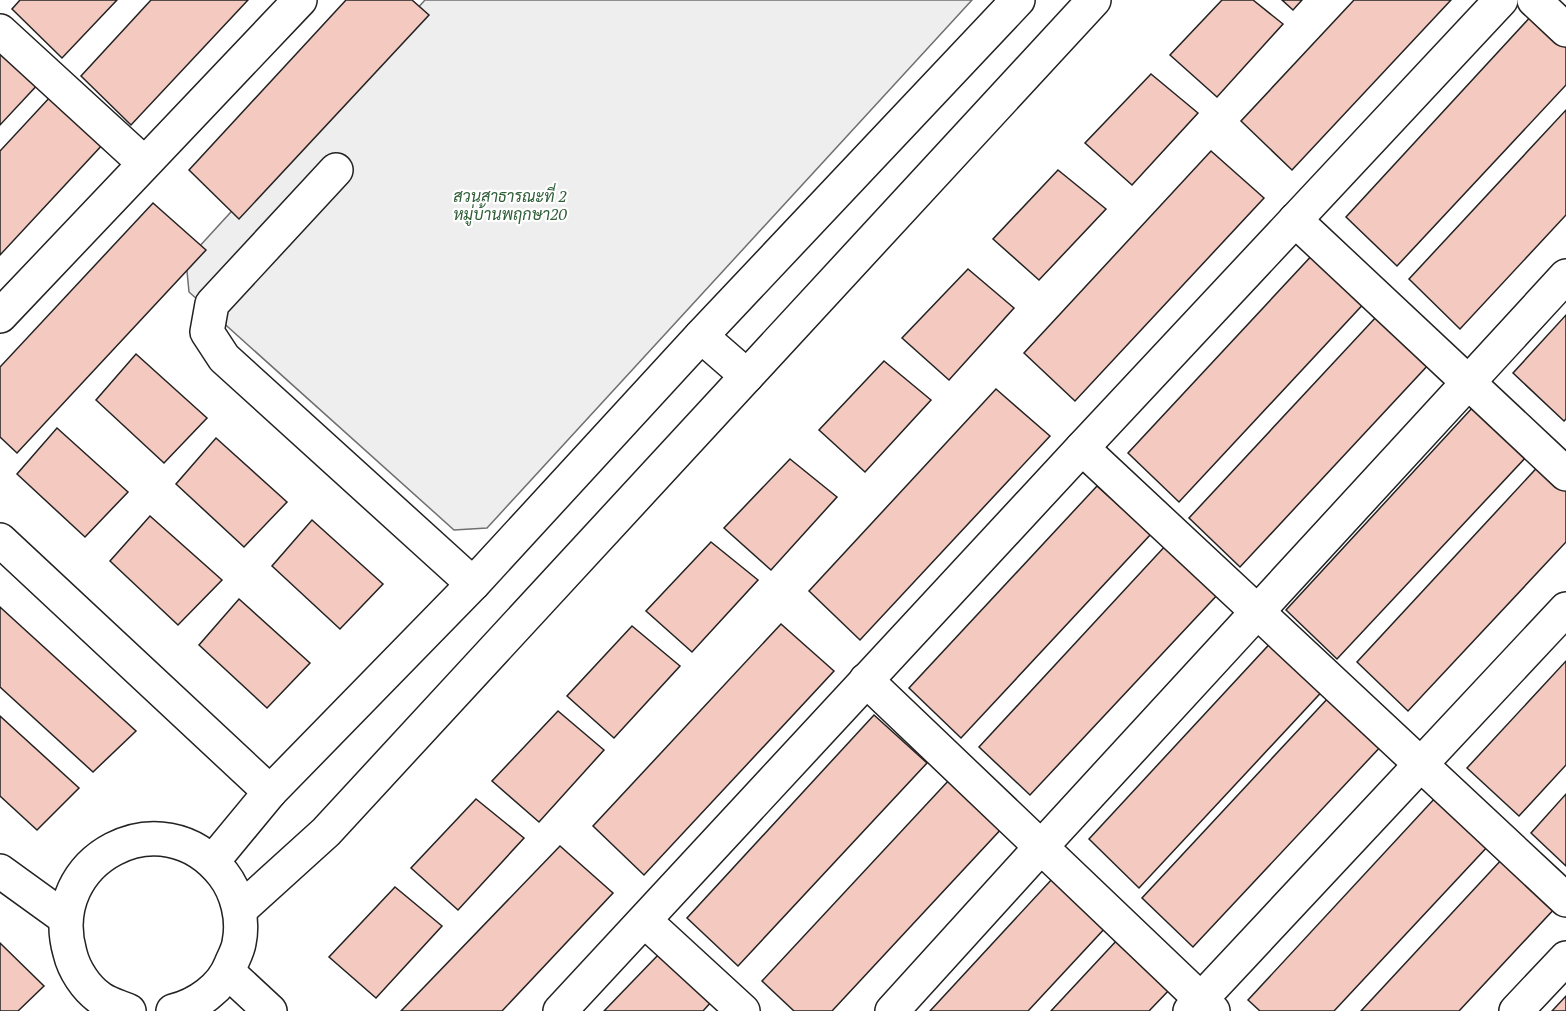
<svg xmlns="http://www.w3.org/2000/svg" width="1566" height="1011" viewBox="0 0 1566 1011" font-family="'PT Serif',Sarabun,serif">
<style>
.green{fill:#eee;stroke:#6f6f6f;stroke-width:1.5}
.building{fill:#f3c9c0;stroke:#222;stroke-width:1.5}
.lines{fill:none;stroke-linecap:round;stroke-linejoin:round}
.minor-casing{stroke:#222;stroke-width:36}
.minor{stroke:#fff;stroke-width:33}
.labels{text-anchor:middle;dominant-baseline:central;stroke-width:4.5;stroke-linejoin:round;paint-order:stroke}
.park-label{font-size:16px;font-style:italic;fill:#2f5e38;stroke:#fff}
</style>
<rect width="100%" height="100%" fill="#fff"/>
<!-- green -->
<path class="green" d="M 425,0 L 972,0 L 487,528 L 454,530 L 189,292 L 186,261 Z"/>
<!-- building -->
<g class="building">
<path d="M 20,0 L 117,0 L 62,58 L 12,9 Z"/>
<path d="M 151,0 L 248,0 L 131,125 L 81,76 Z"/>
<path d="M 346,0 L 412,0 L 429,15 L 239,219 L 189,170 Z"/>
<path d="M 1222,0 L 1253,0 L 1283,24 L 1217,97 L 1170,55 Z"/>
<path d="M 1282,0 L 1302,0 L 1293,10 Z"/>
<path d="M 1354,0 L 1451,0 L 1292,170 L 1241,121 Z"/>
<path d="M 1533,14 L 1566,44 L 1566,85 L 1397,266 L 1346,217 Z"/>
<path d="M 0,45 L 41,81 L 0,125 Z"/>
<path d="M 1151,74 L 1198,113 L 1132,185 L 1085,143 Z"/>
<path d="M 51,96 L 104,143 L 0,255 L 0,151 Z"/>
<path d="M 1566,110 L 1566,215 L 1460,329 L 1409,279 Z"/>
<path d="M 1211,151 L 1264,198 L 1075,401 L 1024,353 Z"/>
<path d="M 1058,170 L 1106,209 L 1039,280 L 993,239 Z"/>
<path d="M 153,203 L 206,250 L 17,453 L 0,437 L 0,367 Z"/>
<path d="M 1316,251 L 1369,298 L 1179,502 L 1128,453 Z"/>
<path d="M 968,269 L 1014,308 L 949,380 L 902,338 Z"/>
<path d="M 1566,315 L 1566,419 L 1564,421 L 1513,373 Z"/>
<path d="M 1377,316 L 1430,363 L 1240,567 L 1189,518 Z"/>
<path d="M 136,354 L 207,418 L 164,463 L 96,400 Z"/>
<path d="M 884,361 L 931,400 L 865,472 L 819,430 Z"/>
<path d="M 996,389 L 1050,436 L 860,640 L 809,591 Z"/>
<path d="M 1473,407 L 1528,455 L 1337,659 L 1286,610 Z"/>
<path d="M 57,428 L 128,492 L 85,537 L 17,474 Z"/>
<path d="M 216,438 L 287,502 L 244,547 L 176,484 Z"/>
<path d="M 790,459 L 837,497 L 771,570 L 724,528 Z"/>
<path d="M 1545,459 L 1566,478 L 1566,542 L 1408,711 L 1357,662 Z"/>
<path d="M 1097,486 L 1151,534 L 961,738 L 909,688 Z"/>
<path d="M 150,516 L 222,580 L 178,625 L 110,561 Z"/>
<path d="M 312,520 L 383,584 L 340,629 L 272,566 Z"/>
<path d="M 711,542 L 758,580 L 692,652 L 646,611 Z"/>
<path d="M 1167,544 L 1220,592 L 1030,795 L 979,747 Z"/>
<path d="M 239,599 L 310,663 L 267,708 L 199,645 Z"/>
<path d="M 0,607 L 136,731 L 93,772 L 0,687 Z"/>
<path d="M 781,624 L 834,671 L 644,875 L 593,826 Z"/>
<path d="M 632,626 L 680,666 L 614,738 L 567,696 Z"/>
<path d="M 1276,637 L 1329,684 L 1139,888 L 1089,839 Z"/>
<path d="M 1566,661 L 1566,765 L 1519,816 L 1467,768 Z"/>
<path d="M 1330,696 L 1384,743 L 1193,947 L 1142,898 Z"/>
<path d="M 558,711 L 604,750 L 539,822 L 492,781 Z"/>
<path d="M 874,715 L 927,763 L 738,966 L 687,918 Z"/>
<path d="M 0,716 L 79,788 L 37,830 L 0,796 Z"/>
<path d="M 950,779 L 1004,826 L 832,1011 L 794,1011 L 762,981 Z"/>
<path d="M 1566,794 L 1566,866 L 1531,833 Z"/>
<path d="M 1436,797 L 1489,845 L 1334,1011 L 1260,1011 L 1248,1000 Z"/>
<path d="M 476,799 L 524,838 L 458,910 L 411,868 Z"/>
<path d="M 560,846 L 613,893 L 502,1011 L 401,1011 Z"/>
<path d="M 1503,858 L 1557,906 L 1459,1011 L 1361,1011 Z"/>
<path d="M 1053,878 L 1107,926 L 1028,1011 L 930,1011 Z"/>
<path d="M 395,887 L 442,926 L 376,998 L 329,957 Z"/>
<path d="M 1118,939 L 1172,987 L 1149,1011 L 1051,1011 Z"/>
<path d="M 0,943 L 44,986 L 18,1011 L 0,1011 Z"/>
<path d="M 659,954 L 712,1001 L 703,1011 L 604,1011 Z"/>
<path d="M 1566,996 L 1566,1011 L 1552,1011 Z"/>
</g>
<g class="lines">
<defs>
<g id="minor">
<path d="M 1534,0 L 1566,30"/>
<path d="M 0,31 L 144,163"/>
<path d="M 336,170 L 212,304 L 207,332 L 224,358 L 473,584"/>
<path d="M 1295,220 L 1566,474"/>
<path d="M 0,316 L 300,0"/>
<path d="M 701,336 L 747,376"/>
<path d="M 1082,448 L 1566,900"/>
<path d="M 0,540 L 270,792"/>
<path d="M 866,680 L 1213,1011"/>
<path d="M 213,861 L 270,792 L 473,584 L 701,336 L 1018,0"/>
<path d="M 0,871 L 65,918"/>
<path d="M 240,910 L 326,832 L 1094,0"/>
<path d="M 645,921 L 743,1011"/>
<path d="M 228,972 L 270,1011"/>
<path d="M 129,1011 C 120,1007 108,1004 100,998 C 86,988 74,970 70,953 C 43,859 162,796 223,874 C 237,892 244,919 239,943 C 238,950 234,957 231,964 C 222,988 197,1005 173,1011"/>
<path d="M 560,1011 L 1082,448 L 1501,0"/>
<path d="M 892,1011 L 1041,847 L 1566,276"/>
<path d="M 1190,1011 L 1566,609"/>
<path d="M 1516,1011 L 1566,958"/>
</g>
</defs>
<!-- minor casing -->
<use href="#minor" class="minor-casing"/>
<!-- minor -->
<use href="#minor" class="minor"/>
</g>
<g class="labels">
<!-- park labels -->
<g class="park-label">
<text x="510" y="196">สวนสาธารณะที่ 2<tspan x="510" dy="18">หมู่บ้านพฤกษา20</tspan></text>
</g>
</g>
</svg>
